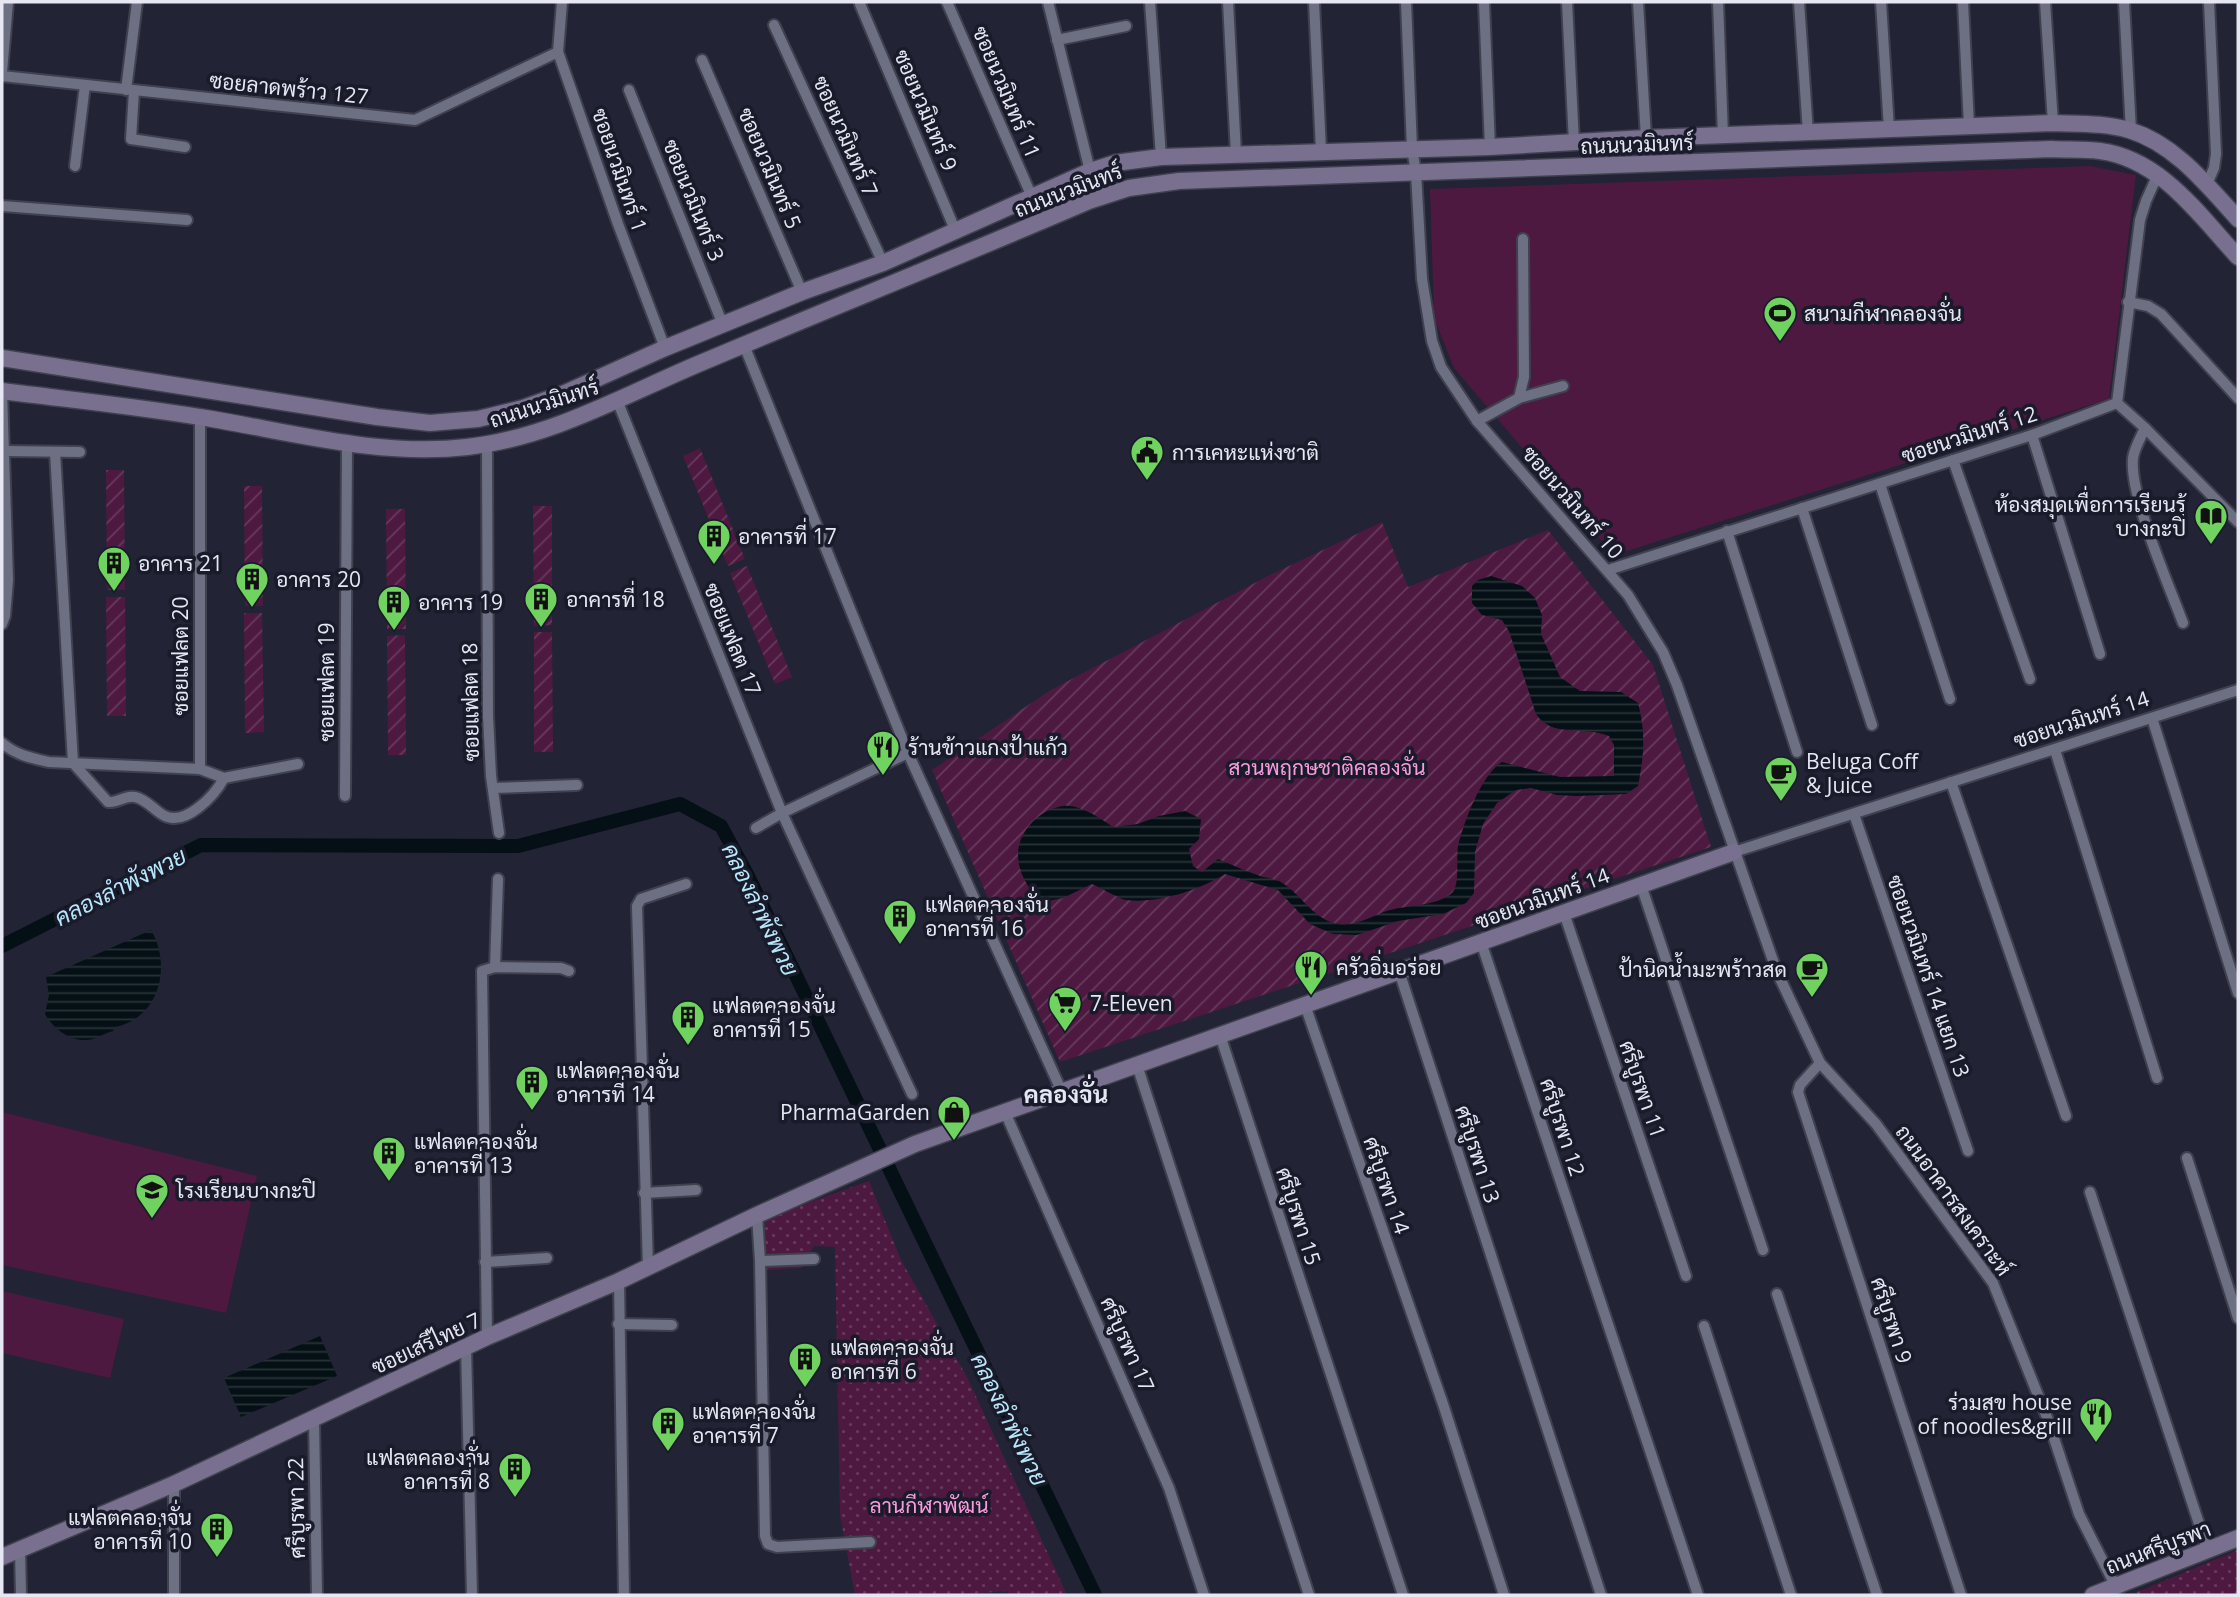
<svg xmlns="http://www.w3.org/2000/svg" width="2240" height="1597" viewBox="0 0 2240 1597" font-family="'Open Sans',Sarabun,sans-serif">
<style>
.grass{fill:#4d1940}
.park{fill:url(#park-dots)}
.garden{fill:url(#garden-furrows)}
.water{fill:url(#water-rules)}
.lines{fill:none;stroke-linecap:round;stroke-linejoin:round}
.canal{stroke:#041015;stroke-width:14}
.street-casing{stroke:#40414f;stroke-width:14}
.secondary-casing{stroke:#40414f;stroke-width:19}
.street{stroke:#6d6f83;stroke-width:10}
.secondary{stroke:#797090;stroke-width:16}
.labels{text-anchor:middle;dominant-baseline:central;stroke-width:7;stroke-linejoin:round;paint-order:stroke}
.street-label{font-size:21px;fill:#e6e7f3;stroke:#191a2a}
.poi-label{font-size:21px;fill:#e6e7f3;stroke:#191a2a;text-anchor:start}
.park-label{font-size:21px;fill:#fb9bdf;stroke:#191a2a}
.water-label{font-size:23px;font-style:italic;fill:#b8e7fc;stroke:#191a2a}
.quarter-label{font-size:24px;font-weight:bold;fill:#e6e7f3;stroke:#191a2a}
</style>
<defs>
<pattern id="park-dots" width="8" height="8" patternUnits="userSpaceOnUse" patternTransform="scale(1.75)"><rect width="8" height="8" fill="#4d1940"/><path d="M2 2h.1M6 6h.1" fill="none" stroke="#673a5c" stroke-width="1.8" stroke-linecap="round"/></pattern>
<pattern id="garden-furrows" width="10" height="10" patternUnits="userSpaceOnUse" patternTransform="scale(1.75)"><rect width="10" height="10" fill="#4d1940"/><path d="M-1 1l2-2M0 10L10 0M9 11l2-2" fill="none" stroke="#673a5c"/></pattern>
<pattern id="water-rules" width="6" height="5" patternUnits="userSpaceOnUse" patternTransform="scale(1.75)"><rect width="6" height="5" fill="#041015"/><path d="M0 2.5h6" fill="none" stroke="#293338"/></pattern>
</defs>
<rect width="100%" height="100%" fill="#222334"/>
<!-- grass -->
<g class="grass">
<path d="M 2090,166 L 2136,175 L 2109,399 L 1614,555 L 1454,368 L 1434,318 L 1430,189 Z"/>
<path d="M 2,1112 L 257,1176 L 226,1313 L 2,1265 Z"/>
<path d="M 2,1291 L 124,1319 L 110,1378 L 2,1353 Z"/>
</g>
<!-- park -->
<g class="park">
<path d="M 869,1181 L 901,1260 L 968,1379 L 1067,1595 L 1009,1595 L 1008,1591 L 954,1595 L 855,1595 L 840,1515 L 835,1247 L 814,1246 L 802,1268 L 765,1270 L 765,1218 Z"/>
<path d="M 2238,1550 L 2238,1595 L 2130,1595 Z"/>
</g>
<!-- garden -->
<g class="garden">
<path d="M 700,448 L 745,559 L 728,566 L 683,456 Z"/>
<path d="M 106,470 L 124,470 L 125,590 L 107,590 Z"/>
<path d="M 244,486 L 262,486 L 263,606 L 245,606 Z"/>
<path d="M 533,506 L 552,506 L 552,625 L 534,626 Z"/>
<path d="M 386,509 L 405,509 L 406,629 L 387,629 Z"/>
<path d="M 1382,522 L 1408,587 L 1548,530 L 1653,665 L 1711,847 L 1060,1062 L 932,770 L 1049,691 L 1268,576 Z"/>
<path d="M 747,566 L 792,677 L 775,684 L 730,573 Z"/>
<path d="M 106,597 L 125,597 L 126,716 L 107,716 Z"/>
<path d="M 244,613 L 262,613 L 264,732 L 245,733 Z"/>
<path d="M 534,632 L 552,632 L 553,752 L 534,752 Z"/>
<path d="M 405,635 L 406,755 L 388,755 L 387,636 Z"/>
</g>
<!-- water -->
<g class="water">
<path d="M 1491,576 L 1522,586 L 1535,598 L 1542,615 L 1541,634 L 1560,677 L 1580,691 L 1621,692 L 1638,703 C 1646,734 1644,755 1638,786 L 1626,794 L 1577,796 L 1557,795 L 1531,788 L 1516,790 L 1497,803 L 1483,824 L 1475,852 L 1474,893 L 1466,903 L 1443,914 L 1398,921 L 1357,935 L 1333,934 L 1310,924 L 1278,890 L 1225,874 C 1199,890 1157,904 1126,900 C 1120,899 1099,887 1092,884 L 1063,898 L 1042,902 C 1015,877 1007,842 1038,817 C 1044,812 1055,807 1063,806 C 1080,804 1099,818 1113,827 L 1138,824 L 1159,816 L 1185,811 L 1201,819 L 1199,839 L 1189,849 L 1193,866 L 1202,872 L 1218,859 C 1233,865 1248,872 1263,877 C 1268,878 1274,879 1279,881 C 1300,892 1311,917 1334,923 C 1354,929 1372,915 1390,910 C 1409,905 1437,906 1452,893 C 1460,885 1456,858 1458,846 C 1464,822 1481,775 1502,762 L 1560,777 L 1614,776 L 1614,745 L 1609,736 C 1582,725 1553,739 1536,714 L 1509,631 L 1502,620 L 1482,615 L 1472,603 L 1472,586 L 1478,580 Z"/>
<path d="M 151,930 C 172,966 160,1018 115,1027 L 113,1031 C 104,1033 96,1040 86,1040 C 69,1041 53,1028 45,1014 L 49,995 L 46,977 Z"/>
<path d="M 320,1336 L 337,1376 L 241,1417 L 224,1378 Z"/>
</g>
<g class="lines">
<!-- canal -->
<path class="canal" d="M 2,946 L 201,845 L 518,846 L 680,804 L 721,826 L 748,876 L 1095,1595"/>
<defs>
<g id="street">
<path d="M 562,2 L 558,52 L 618,224 L 665,348"/>
<path d="M 947,2 L 1032,197"/>
<path d="M 1048,2 L 1090,171"/>
<path d="M 1150,2 L 1161,157"/>
<path d="M 1228,2 L 1236,154"/>
<path d="M 1314,2 L 1321,151"/>
<path d="M 1406,2 L 1412,148 L 1416,173 L 1422,279 L 1432,341 L 1441,367 L 1477,421 L 1628,595 L 1663,652 L 1677,685 L 1777,972 L 1820,1063 L 1876,1124 L 1993,1283 L 2048,1420 L 2079,1514 L 2116,1587"/>
<path d="M 1484,2 L 1490,147"/>
<path d="M 1567,2 L 1574,143"/>
<path d="M 1638,2 L 1646,138"/>
<path d="M 1718,2 L 1723,136"/>
<path d="M 1799,2 L 1808,133"/>
<path d="M 1881,2 L 1889,129"/>
<path d="M 1963,2 L 1969,126"/>
<path d="M 2045,2 L 2053,123"/>
<path d="M 2124,2 L 2131,131"/>
<path d="M 860,4 L 956,232"/>
<path d="M 774,25 L 883,263"/>
<path d="M 1057,40 L 1126,26"/>
<path d="M 702,60 L 802,292"/>
<path d="M 2,72 L 8,2"/>
<path d="M 2,76 L 415,120 L 558,52"/>
<path d="M 126,90 L 137,2"/>
<path d="M 629,90 L 723,325"/>
<path d="M 134,91 L 131,139 L 185,147"/>
<path d="M 75,166 L 85,85"/>
<path d="M 2207,184 L 2214,168 L 2216,154 L 2209,2"/>
<path d="M 2,206 L 187,220"/>
<path d="M 2128,302 L 2148,306 L 2161,314 L 2238,398"/>
<path d="M 744,345 L 908,753 L 1062,1092"/>
<path d="M 1519,398 L 1563,386"/>
<path d="M 617,400 L 782,813 L 912,1094"/>
<path d="M 2117,403 L 2145,428 C 2141,437 2134,449 2133,458 C 2129,495 2169,585 2183,623"/>
<path d="M 1477,421 L 1519,398 L 1524,377 L 1523,239"/>
<path d="M 2145,428 L 2238,522"/>
<path d="M 2032,435 L 2100,654"/>
<path d="M 487,444 L 488,716 L 491,776 L 499,833"/>
<path d="M 4,451 L 80,452"/>
<path d="M 55,452 L 73,763 L 108,802 C 118,803 125,795 135,797 C 146,799 154,810 163,815 C 185,828 215,795 224,778"/>
<path d="M 1953,460 L 2030,679"/>
<path d="M 1880,484 L 1950,699"/>
<path d="M 1802,508 L 1872,725"/>
<path d="M 1727,531 L 1797,752"/>
<path d="M 1608,570 L 2032,435 L 2117,403 L 2140,220 L 2146,201 L 2158,174"/>
<path d="M 2,624 L 5,616 L 8,580 L 2,391"/>
<path d="M 2152,718 L 2238,993"/>
<path d="M 2,743 C 16,755 31,758 49,762 L 200,769 L 224,778 L 298,764"/>
<path d="M 2055,750 L 2157,1078"/>
<path d="M 200,769 L 200,417"/>
<path d="M 1951,782 L 2066,1116"/>
<path d="M 493,788 L 577,785"/>
<path d="M 345,796 L 347,442"/>
<path d="M 1854,814 L 1968,1151"/>
<path d="M 756,828 L 782,813 L 908,753"/>
<path d="M 1734,852 L 2238,690"/>
<path d="M 1641,885 L 1763,1250"/>
<path d="M 1564,913 L 1686,1276"/>
<path d="M 1481,942 L 1698,1595"/>
<path d="M 495,967 L 498,879"/>
<path d="M 1399,971 L 1601,1595"/>
<path d="M 1305,1005 L 1444,1407 L 1504,1595"/>
<path d="M 1220,1035 L 1403,1595"/>
<path d="M 1820,1063 L 1800,1085 L 1798,1092 L 1961,1595"/>
<path d="M 1137,1065 L 1309,1595"/>
<path d="M 1005,1112 L 1169,1488 L 1204,1595"/>
<path d="M 2187,1158 L 2238,1318"/>
<path d="M 2090,1192 L 2208,1551"/>
<path d="M 644,1193 L 696,1190"/>
<path d="M 757,1215 L 760,1261 L 765,1536 L 768,1544 L 777,1547 L 870,1542"/>
<path d="M 760,1261 L 814,1259"/>
<path d="M 485,1262 L 547,1258"/>
<path d="M 648,1267 L 637,906 L 641,899 L 686,884"/>
<path d="M 619,1281 L 624,1595"/>
<path d="M 1777,1294 L 1877,1595"/>
<path d="M 618,1324 L 672,1325"/>
<path d="M 1704,1326 L 1791,1595"/>
<path d="M 487,1337 L 482,971 L 495,967 L 561,968 L 569,971"/>
<path d="M 466,1347 L 472,1595"/>
<path d="M 314,1420 L 317,1595"/>
<path d="M 174,1484 L 174,1595"/>
<path d="M 20,1550 L 21,1595"/>
</g>
<g id="secondary">
<path d="M 2,358 L 377,417 L 430,423 L 478,419 L 523,408 L 565,393 L 665,348 L 802,292 L 883,263 L 1090,171 L 1115,163 L 1161,157 L 1490,147 L 1646,138 L 2053,123 C 2079,124 2105,123 2129,130 C 2175,144 2207,185 2238,219"/>
<path d="M 2,391 C 72,400 142,407 212,419 C 294,433 383,457 467,447 C 551,438 626,394 703,362 C 831,308 961,256 1089,201 L 1129,188 L 1179,181 L 2051,149 C 2067,150 2084,149 2100,151 C 2161,159 2199,215 2238,257"/>
<path d="M 2,1557 L 174,1484 L 487,1337 L 619,1281 L 757,1215 L 915,1144 L 1734,852"/>
<path d="M 2093,1595 L 2238,1538"/>
</g>
</defs>
<!-- street casing -->
<use href="#street" class="street-casing"/>
<!-- secondary casing -->
<use href="#secondary" class="secondary-casing"/>
<!-- street -->
<use href="#street" class="street"/>
<!-- secondary -->
<use href="#secondary" class="secondary"/>
</g>
<!-- icons -->
<defs>
<symbol id="stadium-pin" viewBox="-11 -11 22 30"><path d="M0 17L-7.5 6A9.5 9.5 0 1 1 7.5 6Z" fill="#70d35f" stroke="#191a2a"/><path d="M0-5a6.5 5 0 1 0 0 10a6.5 5 0 1 0 0-10ZM-3.5-1.8h7v3.6h-7Z" fill="#111"/></symbol>
<symbol id="civic-pin" viewBox="-11 -11 22 30"><path d="M0 17L-7.5 6A9.5 9.5 0 1 1 7.5 6Z" fill="#70d35f" stroke="#191a2a"/><path d="M-.6-6.5H3V-4.5H.6V-3L4-1V1h2V6H-6V1h2V-1L-.6-3ZM-1.2 2.5V6h2.4V2.5Z" fill="#111"/></symbol>
<symbol id="library-pin" viewBox="-11 -11 22 30"><path d="M0 17L-7.5 6A9.5 9.5 0 1 1 7.5 6Z" fill="#70d35f" stroke="#191a2a"/><path d="M-6-4Q-3-5.5-.7-3.5V5Q-3 3-6 4ZM6-4Q3-5.5 .7-3.5V5Q3 3 6 4Z" fill="#111"/></symbol>
<symbol id="building-pin" viewBox="-11 -11 22 30"><path d="M0 17L-7.5 6A9.5 9.5 0 1 1 7.5 6Z" fill="#70d35f" stroke="#191a2a"/><path d="M-4-6H4V6H1V3H-1V6H-4ZM-2.5-4.3h1.7v1.8h-1.7ZM.8-4.3h1.7v1.8H.8ZM-2.5-1h1.7V.8h-1.7ZM.8-1h1.7V.8H.8Z" fill="#111"/></symbol>
<symbol id="restaurant-pin" viewBox="-11 -11 22 30"><path d="M0 17L-7.5 6A9.5 9.5 0 1 1 7.5 6Z" fill="#70d35f" stroke="#191a2a"/><path d="M-5-6h1v4h1v-4h1v4h1v-4h1v5L-1.5 .5V6h-2V.5L-5-1ZM5-6V6H3V1.5H1.5Q1.5-4 5-6Z" fill="#111"/></symbol>
<symbol id="cafe-pin" viewBox="-11 -11 22 30"><path d="M0 17L-7.5 6A9.5 9.5 0 1 1 7.5 6Z" fill="#70d35f" stroke="#191a2a"/><path d="M-5.5-4.5H6V0H3Q3 3.5 0 3.5H-2.5Q-5.5 3.5-5.5 0ZM3-3.2v2h1.7v-2ZM-6 4.5H4V6H-6Z" fill="#111"/></symbol>
<symbol id="supermarket-pin" viewBox="-11 -11 22 30"><path d="M0 17L-7.5 6A9.5 9.5 0 1 1 7.5 6Z" fill="#70d35f" stroke="#191a2a"/><path d="M-6-5.5h2.5l.6 2H6L4.5 2H-2.5L-4.4-4H-6ZM-1.5 3.2a1.3 1.3 0 1 0 .1 0ZM3 3.2a1.3 1.3 0 1 0 .1 0Z" fill="#111"/></symbol>
<symbol id="shop-pin" viewBox="-11 -11 22 30"><path d="M0 17L-7.5 6A9.5 9.5 0 1 1 7.5 6Z" fill="#70d35f" stroke="#191a2a"/><path d="M-5-2.5h2.3a2.7 3.5 0 0 1 5.4 0H5L5.5 6h-11ZM-1.5-2.5h3a1.5 2.3 0 0 0-3 0Z" fill="#111"/></symbol>
<symbol id="school-pin" viewBox="-11 -11 22 30"><path d="M0 17L-7.5 6A9.5 9.5 0 1 1 7.5 6Z" fill="#70d35f" stroke="#191a2a"/><path d="M0-5L7-2L0 1L-7-2ZM-4 1L0 2.5L4 1V4Q0 6-4 4Z" fill="#111"/></symbol>
</defs>
<g fill-rule="evenodd">
<use href="#stadium-pin" x="1761" y="294" width="38" height="52"/>
<use href="#civic-pin" x="1128" y="433" width="38" height="52"/>
<use href="#library-pin" x="2192" y="497" width="38" height="52"/>
<use href="#building-pin" x="695" y="517" width="38" height="52"/>
<use href="#building-pin" x="95" y="544" width="38" height="52"/>
<use href="#building-pin" x="233" y="560" width="38" height="52"/>
<use href="#building-pin" x="522" y="580" width="38" height="52"/>
<use href="#building-pin" x="375" y="583" width="38" height="52"/>
<use href="#restaurant-pin" x="864" y="728" width="38" height="52"/>
<use href="#cafe-pin" x="1762" y="754" width="38" height="52"/>
<use href="#building-pin" x="881" y="897" width="38" height="52"/>
<use href="#restaurant-pin" x="1292" y="948" width="38" height="52"/>
<use href="#cafe-pin" x="1793" y="950" width="38" height="52"/>
<use href="#supermarket-pin" x="1046" y="984" width="38" height="52"/>
<use href="#building-pin" x="669" y="998" width="38" height="52"/>
<use href="#building-pin" x="513" y="1063" width="38" height="52"/>
<use href="#shop-pin" x="935" y="1093" width="38" height="52"/>
<use href="#building-pin" x="370" y="1134" width="38" height="52"/>
<use href="#school-pin" x="133" y="1171" width="38" height="52"/>
<use href="#building-pin" x="786" y="1340" width="38" height="52"/>
<use href="#restaurant-pin" x="2077" y="1395" width="38" height="52"/>
<use href="#building-pin" x="649" y="1404" width="38" height="52"/>
<use href="#building-pin" x="496" y="1450" width="38" height="52"/>
<use href="#building-pin" x="198" y="1510" width="38" height="52"/>
</g>
<g class="labels">
<!-- street labels -->
<g class="street-label">
<text transform="translate(289 88) rotate(6)">ซอยลาดพร้าว 127</text>
<text transform="translate(1007 92) rotate(67)">ซอยนวมินทร์ 11</text>
<text transform="translate(926 110) rotate(67)">ซอยนวมินทร์ 9</text>
<text transform="translate(846 136) rotate(66)">ซอยนวมินทร์ 7</text>
<text transform="translate(1637 144) rotate(-2)">ถนนนวมินทร์</text>
<text transform="translate(770 168) rotate(67)">ซอยนวมินทร์ 5</text>
<text transform="translate(620 170) rotate(71)">ซอยนวมินทร์ 1</text>
<text transform="translate(1068 190) rotate(-21)">ถนนนวมินทร์</text>
<text transform="translate(694 200) rotate(68)">ซอยนวมินทร์ 3</text>
<text transform="translate(544 403) rotate(-18)">ถนนนวมินทร์</text>
<text transform="translate(1969 434) rotate(-18)">ซอยนวมินทร์ 12</text>
<text transform="translate(1573 502) rotate(49)">ซอยนวมินทร์ 10</text>
<text transform="translate(733 639) rotate(68)">ซอยแฟลต 17</text>
<text transform="translate(180 656) rotate(-90)">ซอยแฟลต 20</text>
<text transform="translate(326 682) rotate(-90)">ซอยแฟลต 19</text>
<text transform="translate(470 702) rotate(-91)">ซอยแฟลต 18</text>
<text transform="translate(2081 719) rotate(-18)">ซอยนวมินทร์ 14</text>
<text transform="translate(1542 898) rotate(-20)">ซอยนวมินทร์ 14</text>
<text transform="translate(1929 976) rotate(71)">ซอยนวมินทร์ 14 แยก 13</text>
<text transform="translate(1643 1089) rotate(71)">ศรีบูรพา 11</text>
<text transform="translate(1563 1127) rotate(72)">ศรีบูรพา 12</text>
<text transform="translate(1478 1154) rotate(72)">ศรีบูรพา 13</text>
<text transform="translate(1387 1185) rotate(71)">ศรีบูรพา 14</text>
<text transform="translate(1954 1200) rotate(54)">ถนนอาคารสงเคราะห์</text>
<text transform="translate(1299 1216) rotate(72)">ศรีบูรพา 15</text>
<text transform="translate(1892 1320) rotate(72)">ศรีบูรพา 9</text>
<text transform="translate(426 1343) rotate(-25)">ซอยเสรีไทย 7</text>
<text transform="translate(1128 1344) rotate(66)">ศรีบูรพา 17</text>
<text transform="translate(296 1508) rotate(-91)">ศรีบูรพา 22</text>
<text transform="translate(2158 1547) rotate(-21)">ถนนศรีบูรพา</text>
</g>
<!-- poi labels -->
<g class="poi-label">
<text x="1804" y="313">สนามกีฬาคลองจั่น</text>
<text x="1172" y="452">การเคหะแห่งชาติ</text>
<text x="2186" y="504" text-anchor="end">ห้องสมุดเพื่อการเรียนรู้<tspan x="2186" dy="24">บางกะปิ</tspan></text>
<text x="738" y="536">อาคารที่ 17</text>
<text x="138" y="563">อาคาร 21</text>
<text x="276" y="579">อาคาร 20</text>
<text x="566" y="599">อาคารที่ 18</text>
<text x="418" y="602">อาคาร 19</text>
<text x="908" y="747">ร้านข้าวแกงป้าแก้ว</text>
<text x="1806" y="761">Beluga Coff<tspan x="1806" dy="24">&amp; Juice</tspan></text>
<text x="925" y="904">แฟลตคลองจั่น<tspan x="925" dy="24">อาคารที่ 16</tspan></text>
<text x="1336" y="967">ครัวอิ่มอร่อย</text>
<text x="1787" y="969" text-anchor="end">ป้านิดน้ำมะพร้าวสด</text>
<text x="1090" y="1003">7-Eleven</text>
<text x="712" y="1005">แฟลตคลองจั่น<tspan x="712" dy="24">อาคารที่ 15</tspan></text>
<text x="556" y="1070">แฟลตคลองจั่น<tspan x="556" dy="24">อาคารที่ 14</tspan></text>
<text x="930" y="1112" text-anchor="end">PharmaGarden</text>
<text x="414" y="1141">แฟลตคลองจั่น<tspan x="414" dy="24">อาคารที่ 13</tspan></text>
<text x="176" y="1190">โรงเรียนบางกะปิ</text>
<text x="830" y="1347">แฟลตคลองจั่น<tspan x="830" dy="24">อาคารที่ 6</tspan></text>
<text x="2072" y="1402" text-anchor="end">ร่วมสุข house<tspan x="2072" dy="24">of noodles&amp;grill</tspan></text>
<text x="692" y="1411">แฟลตคลองจั่น<tspan x="692" dy="24">อาคารที่ 7</tspan></text>
<text x="490" y="1457" text-anchor="end">แฟลตคลองจั่น<tspan x="490" dy="24">อาคารที่ 8</tspan></text>
<text x="192" y="1517" text-anchor="end">แฟลตคลองจั่น<tspan x="192" dy="24">อาคารที่ 10</tspan></text>
</g>
<!-- park labels -->
<g class="park-label">
<text x="1327" y="767">สวนพฤกษชาติคลองจั่น</text>
<text x="929" y="1505">ลานกีฬาพัฒน์</text>
</g>
<!-- water labels -->
<g class="water-label">
<text transform="translate(120 886) rotate(-27)">คลองลำพังพวย</text>
<text transform="translate(761 909) rotate(64)">คลองลำพังพวย</text>
<text transform="translate(1010 1419) rotate(64)">คลองลำพังพวย</text>
</g>
<!-- quarter labels -->
<g class="quarter-label">
<text x="1066" y="1093">คลองจั่น</text>
</g>
</g>
<!-- border -->
<rect width="2240" height="1597" fill="none" stroke="#e6e7f3" stroke-width="7"/>
</svg>
